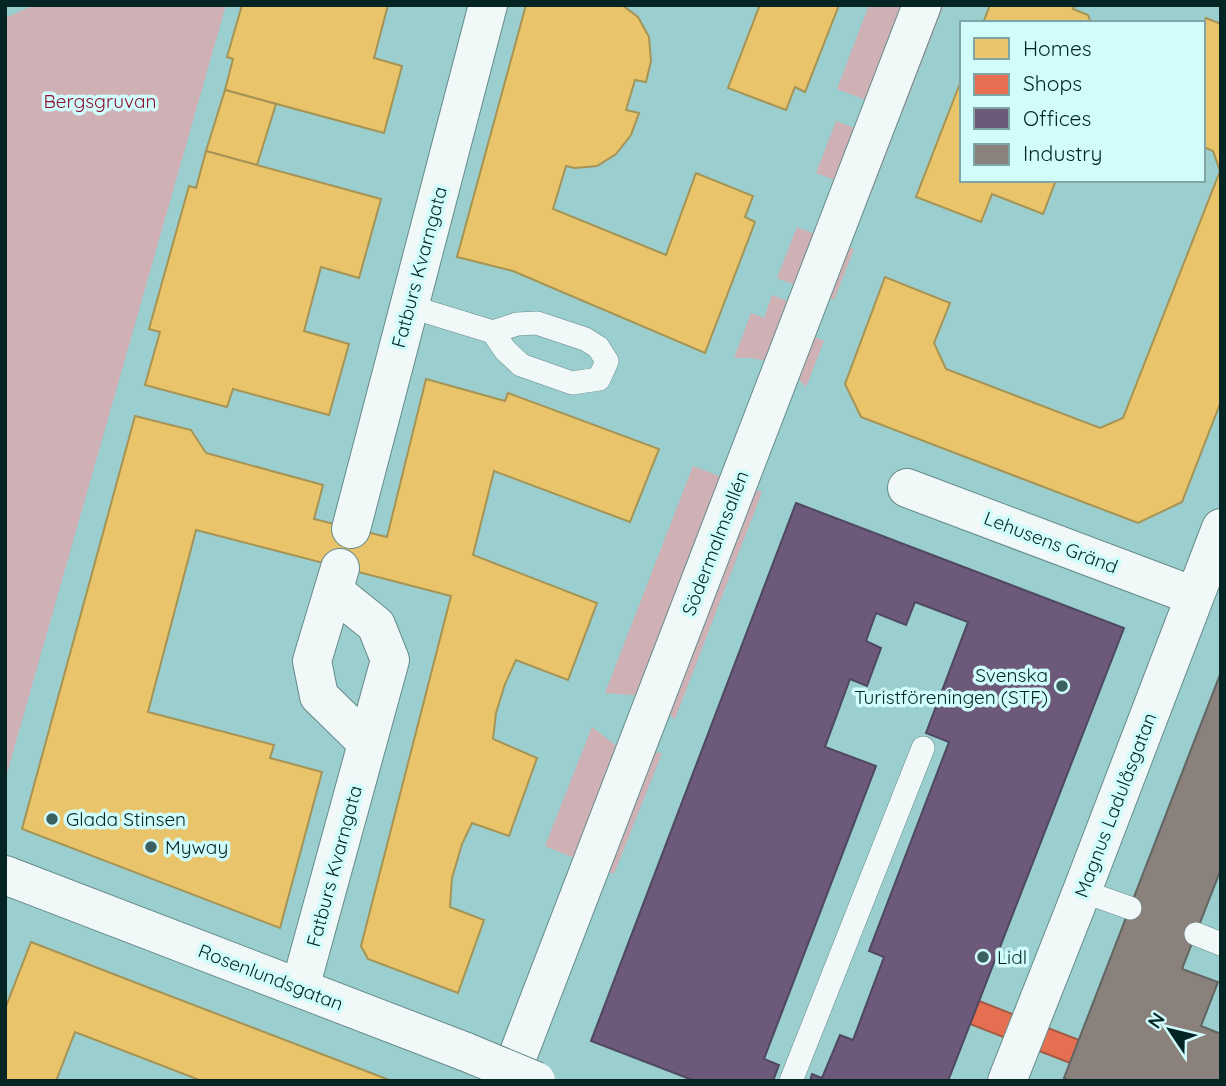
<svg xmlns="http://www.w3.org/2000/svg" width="1226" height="1086" viewBox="0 0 1226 1086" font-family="Quicksand,sans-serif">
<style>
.green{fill:#cfb0b4}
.homes{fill:#e9c46a;stroke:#a59455;stroke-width:2}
.shops{fill:#e76f51;stroke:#a35944;stroke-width:2}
.offices{fill:#6d597a;stroke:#4e4960;stroke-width:2}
.industry{fill:#8a817c;stroke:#626562;stroke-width:2}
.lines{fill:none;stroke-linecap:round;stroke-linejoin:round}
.lane-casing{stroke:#668b8b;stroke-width:24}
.street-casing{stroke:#668b8b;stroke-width:40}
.lane{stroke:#f0f8f8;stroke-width:23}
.street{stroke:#f0f8f8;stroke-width:38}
.street-bridge-casing{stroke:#668b8b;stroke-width:40;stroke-linecap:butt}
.street-bridge{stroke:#f0f8f8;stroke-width:38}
.poi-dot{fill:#3a6060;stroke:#d0fcfb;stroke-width:2.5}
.labels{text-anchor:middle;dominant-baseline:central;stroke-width:7;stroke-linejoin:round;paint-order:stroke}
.park-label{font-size:19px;fill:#8f112f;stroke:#d0fcfb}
.street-label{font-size:19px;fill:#052525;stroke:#d0fcfb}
.poi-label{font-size:19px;fill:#052525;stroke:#d0fcfb;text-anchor:start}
</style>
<rect width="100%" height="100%" fill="#9bcece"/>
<!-- green -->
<g class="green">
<path d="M 35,5 L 226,5 L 5,780 L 5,18 Z"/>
<path d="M 869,5 L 944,5 L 902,114 L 837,89 Z"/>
<path d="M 836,121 L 891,142 L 871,194 L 816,173 Z"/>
<path d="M 797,227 L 854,249 L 834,300 L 777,278 Z"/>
<path d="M 772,295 L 823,315 L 815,337 L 824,341 L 806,387 C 786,365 764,356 734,358 L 751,313 L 764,318 Z"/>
<path d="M 693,466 L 762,492 L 675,719 L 644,696 L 605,693 Z"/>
<path d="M 592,727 L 623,751 L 662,753 L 614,874 L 545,846 Z"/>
</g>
<!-- homes -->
<g class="homes">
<path d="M 242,5 L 388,5 L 374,58 L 402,66 L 384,133 L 225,90 L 233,59 L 227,57 Z"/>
<path d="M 526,5 L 622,5 L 638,17 L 649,37 L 651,61 L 646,82 L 635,80 L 626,110 L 639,113 L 631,135 L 616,154 L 597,166 L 575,168 L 566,166 L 553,209 L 666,255 L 696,173 L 753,196 L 745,217 L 755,222 L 705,353 L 513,271 L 457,257 Z"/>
<path d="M 755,5 L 839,5 L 805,92 L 795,87 L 786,110 L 728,88 L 759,7 Z"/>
<path d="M 990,5 L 1075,5 L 1073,9 L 1088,15 L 1091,23 L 983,23 Z"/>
<path d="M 1206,18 L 1221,24 L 1221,401 L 1182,502 L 1138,523 L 861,417 L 845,384 L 885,277 L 950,303 L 934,343 L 946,369 L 1100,428 L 1123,418 L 1220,171 L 1213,151 L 1203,147 L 1203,24 Z"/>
<path d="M 962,78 L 962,180 L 1056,180 L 1043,214 L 992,194 L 981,222 L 916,197 Z"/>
<path d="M 225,90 L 276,104 L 257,165 L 206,151 Z"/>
<path d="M 206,151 L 381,199 L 359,278 L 321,267 L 304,331 L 349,344 L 329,415 L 233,389 L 227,407 L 145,385 L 160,332 L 149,329 L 189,186 L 196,188 Z"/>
<path d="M 426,379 L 505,401 L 508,393 L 659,449 L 630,522 L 494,471 L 473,555 L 597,603 L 568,680 L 516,660 L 505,684 L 496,713 L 493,739 L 537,758 L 509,836 L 472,823 L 462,844 L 452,878 L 450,907 L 484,920 L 458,993 L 368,959 L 361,946 L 451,596 L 196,530 L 148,712 L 274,745 L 270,758 L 322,772 L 280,928 L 22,829 L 135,416 L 191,430 L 206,453 L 323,485 L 314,519 L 387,537 Z"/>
<path d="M 31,942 L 152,989 L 392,1081 L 202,1081 L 75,1032 L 56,1081 L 5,1081 L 5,1009 Z"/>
</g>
<!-- shops -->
<path class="shops" d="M 979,1001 L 1079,1040 L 1070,1063 L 970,1024 Z"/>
<!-- offices -->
<path class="offices" d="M 796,503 L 1124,628 L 948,1081 L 810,1081 L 812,1074 L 822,1078 L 840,1035 L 853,1040 L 884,957 L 869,951 L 949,742 L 926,733 L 968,622 L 915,602 L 906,625 L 876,613 L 866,641 L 881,648 L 867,686 L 850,679 L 825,747 L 876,766 L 764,1059 L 779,1065 L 773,1081 L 695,1081 L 591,1041 Z"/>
<!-- industry -->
<path class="industry" d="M 1221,672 L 1221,869 L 1182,969 L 1218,982 L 1201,1026 L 1221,1034 L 1221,1081 L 1071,1081 L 1064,1078 Z"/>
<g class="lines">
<defs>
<g id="lane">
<path d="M 408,306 L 493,332 L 517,324 L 537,323 L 585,339 L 598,347 L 607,361 L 599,379 L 572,383 L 521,365 L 505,350 L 493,332"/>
<path d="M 1082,891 L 1130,908"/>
<path d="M 1196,934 L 1221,944"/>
<path d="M 791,1081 L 923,748"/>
</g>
<g id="street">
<path d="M 907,488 L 1194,596"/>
<path d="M 351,529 L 488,5"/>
<path d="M 340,568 L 312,661 L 319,696 L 367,743"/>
<path d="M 5,875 L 466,1052"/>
<path d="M 300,988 L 390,660 L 376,625 L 335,592"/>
<path d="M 508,1081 L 922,5"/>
<path d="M 1007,1081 L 1082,891 L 1221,528"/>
</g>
</defs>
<!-- lane casing -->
<use href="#lane" class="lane-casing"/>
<!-- street casing -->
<use href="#street" class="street-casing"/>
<!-- lane -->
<use href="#lane" class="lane"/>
<!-- street -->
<use href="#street" class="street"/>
<defs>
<path id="street-bridge" d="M 466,1052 L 536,1081"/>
</defs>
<!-- street-bridge casing -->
<use href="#street-bridge" class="street-bridge-casing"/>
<!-- street-bridge -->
<use href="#street-bridge" class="street-bridge"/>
</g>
<!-- markers -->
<g class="poi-dot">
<circle cx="1062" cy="686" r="7"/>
<circle cx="52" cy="819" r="7"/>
<circle cx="151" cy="847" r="7"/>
<circle cx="983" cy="957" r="7"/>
</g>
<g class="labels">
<!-- park labels -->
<g class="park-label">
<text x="100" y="101">Bergsgruvan</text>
</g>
<!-- street labels -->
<g class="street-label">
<text transform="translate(419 267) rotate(-75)">Fatburs Kvarngata</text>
<text transform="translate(1051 542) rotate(21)">Lehusens Gränd</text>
<text transform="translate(715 543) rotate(-69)">Södermalmsallén</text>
<text transform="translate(1115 805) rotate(-69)">Magnus Ladulåsgatan</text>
<text transform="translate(334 866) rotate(-75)">Fatburs Kvarngata</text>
<text transform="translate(271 977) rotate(21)">Rosenlundsgatan</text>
</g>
<!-- poi labels -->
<g class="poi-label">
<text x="1048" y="675" text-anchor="end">Svenska<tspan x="1048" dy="22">Turistföreningen (STF)</tspan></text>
<text x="66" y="819">Glada Stinsen</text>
<text x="165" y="847">Myway</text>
<text x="997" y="957">Lidl</text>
</g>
</g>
<!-- border -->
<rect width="1226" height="1086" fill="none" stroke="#052525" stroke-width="14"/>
<!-- legend -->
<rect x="960" y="21" width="245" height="161" fill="#d0fcfb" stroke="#7fa6a5" stroke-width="2"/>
<rect x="974" y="38" width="35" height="21" fill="#e9c46a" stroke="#7fa6a5" stroke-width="2"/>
<text x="1023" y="56" font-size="21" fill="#052525">Homes</text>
<rect x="974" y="74" width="35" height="21" fill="#e76f51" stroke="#7fa6a5" stroke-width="2"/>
<text x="1023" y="91" font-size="21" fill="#052525">Shops</text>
<rect x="974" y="108" width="35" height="21" fill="#6d597a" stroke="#7fa6a5" stroke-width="2"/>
<text x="1023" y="126" font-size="21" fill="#052525">Offices</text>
<rect x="974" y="144" width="35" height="21" fill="#8a817c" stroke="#7fa6a5" stroke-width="2"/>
<text x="1023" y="161" font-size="21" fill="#052525">Industry</text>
<!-- north arrow -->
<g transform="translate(1170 1030) rotate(305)" stroke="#d0fcfb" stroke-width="5" paint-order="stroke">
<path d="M0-5L12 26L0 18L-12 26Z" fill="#052525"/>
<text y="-10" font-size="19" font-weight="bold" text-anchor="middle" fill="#052525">N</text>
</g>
</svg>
